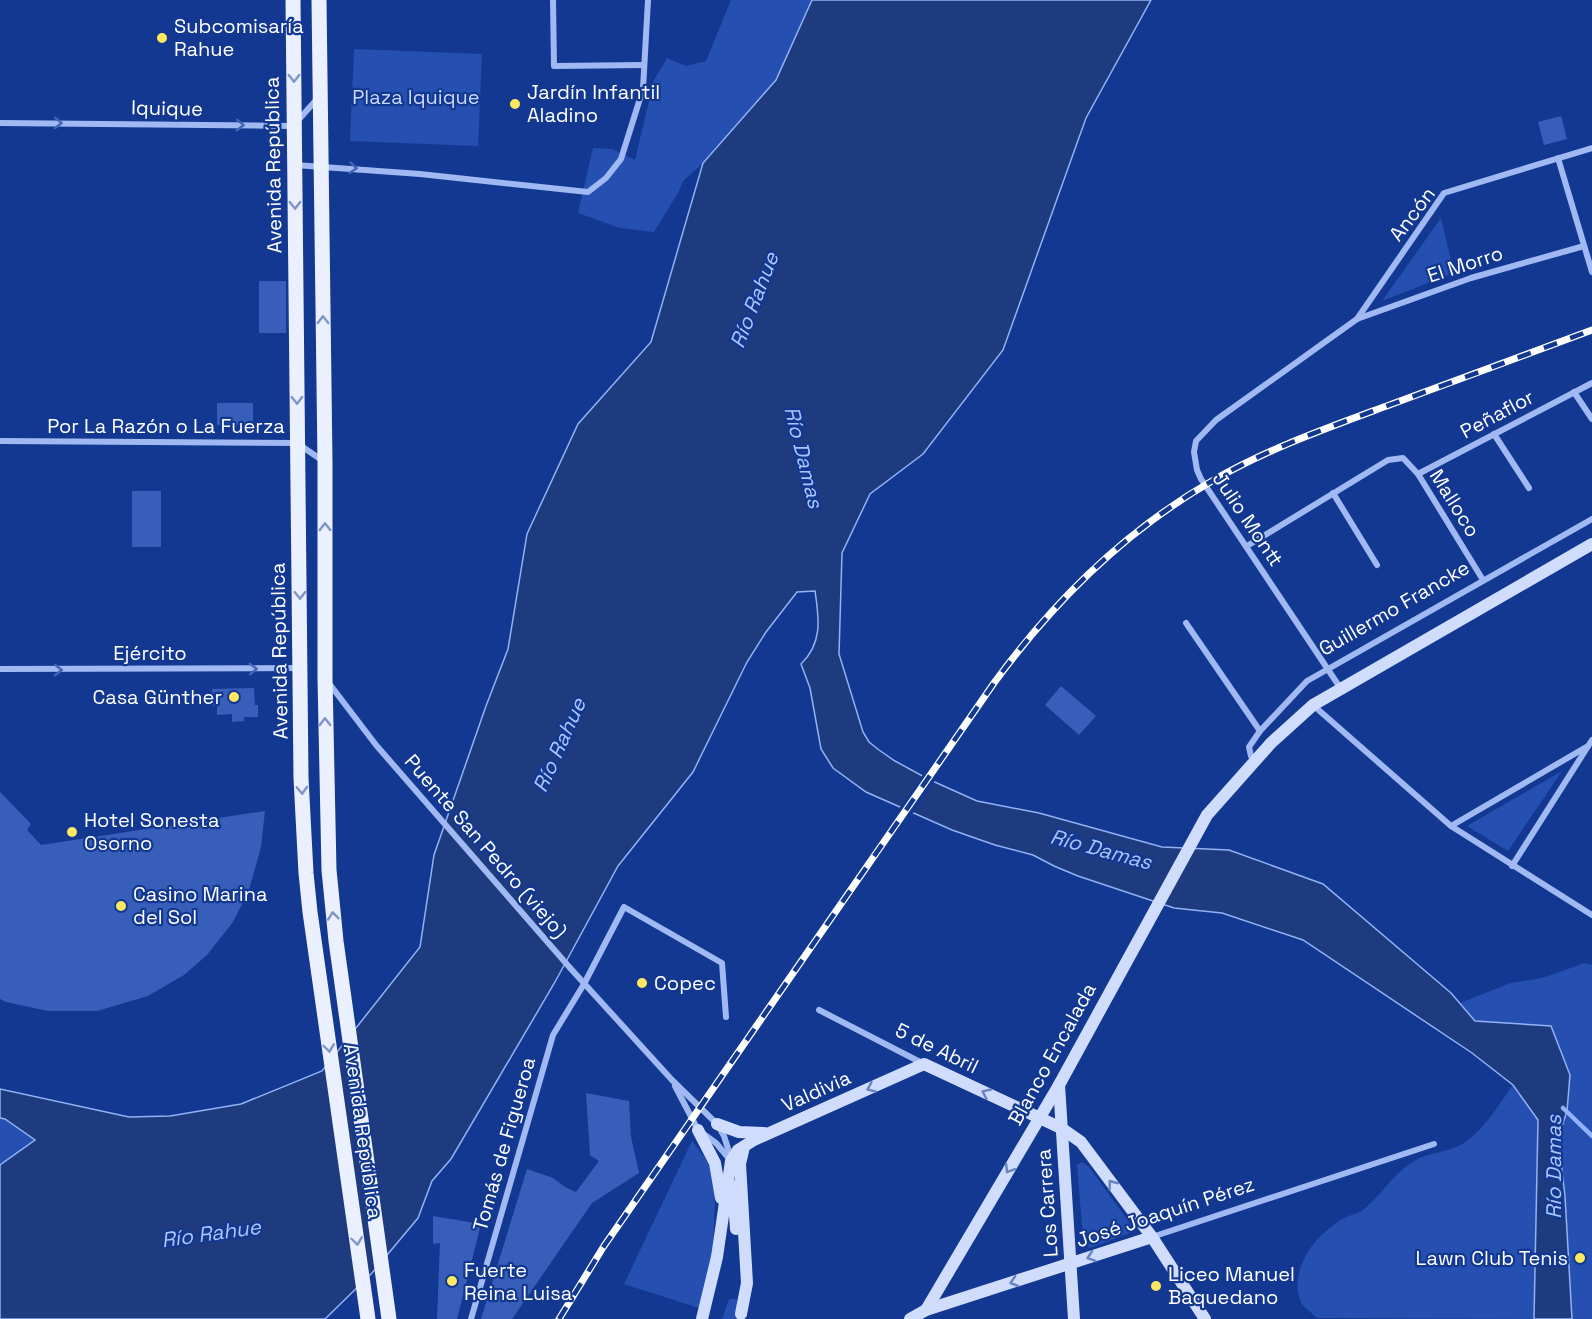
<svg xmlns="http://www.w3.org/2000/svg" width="1592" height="1319" viewBox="0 0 1592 1319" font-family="'Space Grotesk',sans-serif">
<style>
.green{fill:#2550b1}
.water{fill:#1f3b7f;stroke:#92b2f5;stroke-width:1.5}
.pier{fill:#133892}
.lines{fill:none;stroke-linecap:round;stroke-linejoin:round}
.stream{stroke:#92b2f5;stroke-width:4.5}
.building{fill:#375fb9}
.street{stroke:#a0b9f2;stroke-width:6}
.secondary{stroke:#cfdcfc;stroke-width:12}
.primary{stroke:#ebf0ff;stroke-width:15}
.rail-casing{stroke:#fff;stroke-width:7}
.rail{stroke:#133892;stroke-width:4.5;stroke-dasharray:14;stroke-linecap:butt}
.oneway{stroke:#7f94c8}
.oneway2{stroke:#4465b4}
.oneway3{stroke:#6882c2}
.poi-dot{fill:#ffe861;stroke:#133892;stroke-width:2}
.labels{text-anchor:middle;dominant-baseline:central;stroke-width:4.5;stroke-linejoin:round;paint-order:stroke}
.poi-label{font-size:20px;fill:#fff;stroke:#133892;text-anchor:start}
.park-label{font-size:20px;fill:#c8d8fc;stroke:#133892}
.street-label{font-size:20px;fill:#fff;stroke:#133892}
.water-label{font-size:21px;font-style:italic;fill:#acc4f9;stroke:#133892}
</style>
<rect width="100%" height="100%" fill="#133892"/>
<!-- green -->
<g class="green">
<path d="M 731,0 L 812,0 L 776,80 L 703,163 L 683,181 L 679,191 L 654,232 L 620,228 L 578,213 L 593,148 L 612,149 L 635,160 L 654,80 L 667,58 L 686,66 L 706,61 Z"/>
<path d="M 354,49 L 482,54 L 478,146 L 350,141 Z"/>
<path d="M 1441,218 L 1454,273 L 1382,301 Z"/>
<path d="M 1562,771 L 1508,851 L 1467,826 Z"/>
<path d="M 1585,963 L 1592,965 L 1592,1319 L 1572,1319 L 1565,1196 L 1558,1138 L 1570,1075 L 1551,1027 L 1475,1021 L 1460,1003 L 1511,983 L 1542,978 Z"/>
<path d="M 1513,1085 L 1538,1120 L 1534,1319 L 1317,1318 C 1312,1313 1303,1307 1301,1302 C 1289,1275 1310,1242 1331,1227 C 1336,1223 1341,1219 1347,1217 C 1352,1214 1358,1214 1363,1210 C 1382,1195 1394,1172 1416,1160 C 1432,1151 1450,1153 1467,1141 C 1486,1127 1499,1104 1513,1085 Z"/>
<path d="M 0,1118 L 5,1119 L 36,1140 L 0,1165 Z"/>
<path d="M 692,1141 L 705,1158 L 713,1173 L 715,1194 L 713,1256 L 699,1308 L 624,1284 Z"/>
<path d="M 1082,1162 L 1089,1167 L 1134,1229 L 1130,1233 L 1090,1248 L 1084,1244 L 1083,1238 L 1077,1165 Z"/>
<path d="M 729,1299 L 737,1299 L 739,1319 L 722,1319 Z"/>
</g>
<!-- water -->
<path class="water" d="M 812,0 L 1151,0 L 1086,118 L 1003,350 L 923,454 L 870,494 L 842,553 L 839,654 L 863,732 L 869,742 L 879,750 L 895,761 L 928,779 L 977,801 L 1039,813 L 1162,847 L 1229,850 L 1323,884 L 1451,993 L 1475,1021 L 1551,1026 L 1570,1075 L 1567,1111 L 1558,1138 L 1565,1196 L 1572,1319 L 1534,1319 L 1538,1120 L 1513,1085 L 1472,1053 L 1303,940 L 1222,913 L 1174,908 L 1078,876 L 1054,866 L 1033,855 L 995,845 L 952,830 L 866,792 L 833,768 L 821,749 L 810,688 L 801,664 C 823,643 819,618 815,591 L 797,592 L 766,632 L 747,662 L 693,772 L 618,866 L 555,982 L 451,1159 L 432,1181 L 418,1218 L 372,1273 L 325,1319 L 0,1319 L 0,1165 L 35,1140 L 5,1119 L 0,1118 L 0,1089 L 129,1117 L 170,1116 L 241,1104 L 322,1071 L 420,947 L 434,855 L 486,706 L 508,649 L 527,534 L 578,424 L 651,342 L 703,163 L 776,80 Z"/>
<!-- pier -->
<path class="pier" d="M 924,773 L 936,779 L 911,816 L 898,810 Z"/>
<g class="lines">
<!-- stream -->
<path class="stream" d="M 1563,1108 L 1592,1136"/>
</g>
<!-- building -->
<g class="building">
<path d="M 1561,116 L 1567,139 L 1544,145 L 1538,122 Z"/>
<rect x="259" y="281" width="27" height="52"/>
<rect x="217" y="403" width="36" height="22"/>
<rect x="132" y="491" width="29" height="56"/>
<path d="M 1061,686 L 1096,716 L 1079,735 L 1045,705 Z"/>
<path d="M 254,688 L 255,705 L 258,705 L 258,717 L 244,717 L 244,721 L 232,722 L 232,714 L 217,715 L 217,706 L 213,706 L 212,689 Z"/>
<path d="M 0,792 L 31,824 L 27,830 L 41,845 L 265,811 L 261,847 L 249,890 L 233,922 L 207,955 L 184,975 L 148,996 L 97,1011 L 48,1011 L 6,1002 L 0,999 Z"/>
<path d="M 586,1093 L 629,1101 L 631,1137 L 639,1173 L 592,1203 L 512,1319 L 481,1319 L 527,1169 L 553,1178 L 565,1187 L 576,1192 L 599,1161 L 590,1155 Z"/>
<path d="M 433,1216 L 481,1224 L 457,1319 L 437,1319 L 440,1243 L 433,1244 Z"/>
</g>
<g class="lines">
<!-- street -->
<g class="street">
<path d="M 553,0 L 554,66 L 644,65"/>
<path d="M 0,123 L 293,126 L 317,99"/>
<path d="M 1558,158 L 1592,272"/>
<path d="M 295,165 L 420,174 L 588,192 L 606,178 L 621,159 L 643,89 L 648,0"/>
<path d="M 1357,319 L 1444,193 L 1592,148"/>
<path d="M 1574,392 L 1592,419"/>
<path d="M 1494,434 L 1529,488"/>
<path d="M 0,441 L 297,443 L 323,461"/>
<path d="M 1418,474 L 1592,383"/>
<path d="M 1333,493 L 1377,565"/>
<path d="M 1247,546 L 1388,460 L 1403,458 L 1418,474 L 1483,580"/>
<path d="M 1186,623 L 1260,731"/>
<path d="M 0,669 L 299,668"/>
<path d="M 328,682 L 376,745 L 571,969 L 672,1080 L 717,1124 L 724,1136 L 731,1158"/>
<path d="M 1341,689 L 1201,479 L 1197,470 L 1194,452 L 1196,441 L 1216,420 L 1357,319 L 1471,278 L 1584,246"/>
<path d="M 1314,706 L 1451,826 L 1592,915"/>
<path d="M 1255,761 L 1251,756 L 1249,747 L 1260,731 L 1307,681 L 1592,519"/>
<path d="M 1451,826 L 1588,746"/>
<path d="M 1512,866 L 1592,740"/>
<path d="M 819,1010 L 924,1064"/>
<path d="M 675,1086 L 698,1130 L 716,1143 L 731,1161"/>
<path d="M 1152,1237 L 1434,1144"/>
<path d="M 471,1319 L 553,1035 L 584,984 L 624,907 L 722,963 L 726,1017"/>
</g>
<!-- secondary -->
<g class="secondary">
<path d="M 1059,1085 L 1074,1319"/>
<path d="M 717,1124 L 739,1132 L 764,1133"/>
<path d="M 698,1130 L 715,1163 L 721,1198"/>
<path d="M 733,1186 L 736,1229"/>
<path d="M 926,1310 L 1059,1085 L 1207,815 L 1271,743 L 1313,705 L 1592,544"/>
<path d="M 741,1314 L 747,1283 L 740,1164 L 744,1147"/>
<path d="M 702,1319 L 717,1257 L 731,1161 L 738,1150 L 754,1140 L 924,1064 L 1061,1128 L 1081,1142 L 1152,1237 L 1205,1319"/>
<path d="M 910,1319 L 926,1310 L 1152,1237"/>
</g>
<!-- primary -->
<g class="primary">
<path d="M 293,0 L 301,778 L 306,873 L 310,912 L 368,1319"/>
<path d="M 319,0 L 325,462 L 325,678 L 329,870 L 336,941 L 389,1319"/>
</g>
<defs>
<path id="rail" d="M 559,1319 L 604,1246 L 994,683 C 1053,602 1125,531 1212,481 C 1269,448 1330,427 1392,404 C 1458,380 1525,355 1592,330"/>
</defs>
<!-- rail casing -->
<use href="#rail" class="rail-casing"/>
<!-- rail -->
<use href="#rail" class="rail"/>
</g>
<!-- one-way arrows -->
<defs><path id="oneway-chevron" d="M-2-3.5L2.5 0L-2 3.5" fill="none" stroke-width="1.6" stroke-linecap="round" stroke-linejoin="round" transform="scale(1.5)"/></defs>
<g class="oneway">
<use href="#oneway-chevron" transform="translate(294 78) rotate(90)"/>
<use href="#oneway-chevron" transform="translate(295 205) rotate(89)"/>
<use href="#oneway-chevron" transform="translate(323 320) rotate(-91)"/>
<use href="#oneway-chevron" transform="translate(297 400) rotate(89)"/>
<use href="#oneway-chevron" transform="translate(325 527) rotate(-90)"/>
<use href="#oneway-chevron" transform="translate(300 595) rotate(89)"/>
<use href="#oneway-chevron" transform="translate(325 722) rotate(-91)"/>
<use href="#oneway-chevron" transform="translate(302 790) rotate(88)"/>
<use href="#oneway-chevron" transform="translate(333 916) rotate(-96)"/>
<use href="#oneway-chevron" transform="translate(329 1048) rotate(82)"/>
<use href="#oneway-chevron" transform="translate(357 1241) rotate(82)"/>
</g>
<g class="oneway2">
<use href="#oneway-chevron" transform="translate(58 123) rotate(1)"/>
<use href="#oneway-chevron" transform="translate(240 125) rotate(1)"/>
<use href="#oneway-chevron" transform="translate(353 168) rotate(5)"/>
<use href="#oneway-chevron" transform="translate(253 669) rotate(-1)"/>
<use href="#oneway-chevron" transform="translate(58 670)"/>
</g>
<g class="oneway3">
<use href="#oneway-chevron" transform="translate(871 1088) rotate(156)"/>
<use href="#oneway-chevron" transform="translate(986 1093) rotate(-155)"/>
<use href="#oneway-chevron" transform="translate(1009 1169) rotate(121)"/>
<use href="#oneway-chevron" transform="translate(1112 1184) rotate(-127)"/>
<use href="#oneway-chevron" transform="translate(1091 1257) rotate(161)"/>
<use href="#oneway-chevron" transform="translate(1014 1282) rotate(162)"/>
</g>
<!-- markers -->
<g class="poi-dot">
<circle cx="162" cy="38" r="6"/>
<circle cx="515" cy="104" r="6"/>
<circle cx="234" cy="697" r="6"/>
<circle cx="72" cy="832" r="6"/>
<circle cx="121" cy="906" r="6"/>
<circle cx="642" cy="983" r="6"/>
<circle cx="1580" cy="1258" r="6"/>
<circle cx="452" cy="1281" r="6"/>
<circle cx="1156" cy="1286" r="6"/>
</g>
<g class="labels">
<!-- poi labels -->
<g class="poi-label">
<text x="174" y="26">Subcomisaría<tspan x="174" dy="23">Rahue</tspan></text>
<text x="527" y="92">Jardín Infantil<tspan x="527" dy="23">Aladino</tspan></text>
<text x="222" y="697" text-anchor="end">Casa Günther</text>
<text x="84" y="820">Hotel Sonesta<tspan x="84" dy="23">Osorno</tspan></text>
<text x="133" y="894">Casino Marina<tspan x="133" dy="23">del Sol</tspan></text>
<text x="654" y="983">Copec</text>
<text x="1568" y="1258" text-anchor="end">Lawn Club Tenis</text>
<text x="464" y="1270">Fuerte<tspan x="464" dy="23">Reina Luisa</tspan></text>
<text x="1168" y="1274">Liceo Manuel<tspan x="1168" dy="23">Baquedano</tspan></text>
</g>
<!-- park labels -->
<g class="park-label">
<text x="416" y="97">Plaza Iquique</text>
</g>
<!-- street labels -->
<g class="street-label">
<text transform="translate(167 108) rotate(1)">Iquique</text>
<text transform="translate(273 165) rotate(-91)">Avenida República</text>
<text transform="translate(1412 214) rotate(-53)">Ancón</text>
<text transform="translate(1465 264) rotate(-18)">El Morro</text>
<text transform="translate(1497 414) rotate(-28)">Peñaflor</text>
<text x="166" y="426">Por La Razón o La Fuerza</text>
<text transform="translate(1455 503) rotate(58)">Malloco</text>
<text transform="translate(1248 519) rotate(56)">Julio Montt</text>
<text transform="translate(1394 608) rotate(-30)">Guillermo Francke</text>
<text transform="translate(279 651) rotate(-91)">Avenida República</text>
<text x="150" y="653">Ejército</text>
<text transform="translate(486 846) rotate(49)">Puente San Pedro (viejo)</text>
<text transform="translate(937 1048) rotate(26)">5 de Abril</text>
<text transform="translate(1052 1054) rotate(-61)">Blanco Encalada</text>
<text transform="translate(816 1091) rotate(-24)">Valdivia</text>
<text transform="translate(363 1131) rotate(82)">Avenida República</text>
<text transform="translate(504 1144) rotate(-74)">Tomás de Figueroa</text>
<text transform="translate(1047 1203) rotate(-94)">Los Carrera</text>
<text transform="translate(1165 1212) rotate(-18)">José Joaquín Pérez</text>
</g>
<!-- water labels -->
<g class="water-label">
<text transform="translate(754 300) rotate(-69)">Río Rahue</text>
<text transform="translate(804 457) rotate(76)">Río Damas</text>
<text transform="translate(559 745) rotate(-66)">Río Rahue</text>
<text transform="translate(1101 849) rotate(15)">Río Damas</text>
<text transform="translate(1553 1167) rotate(-90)">Río Damas</text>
<text transform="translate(211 1233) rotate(-8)">Río Rahue</text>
</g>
</g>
</svg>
